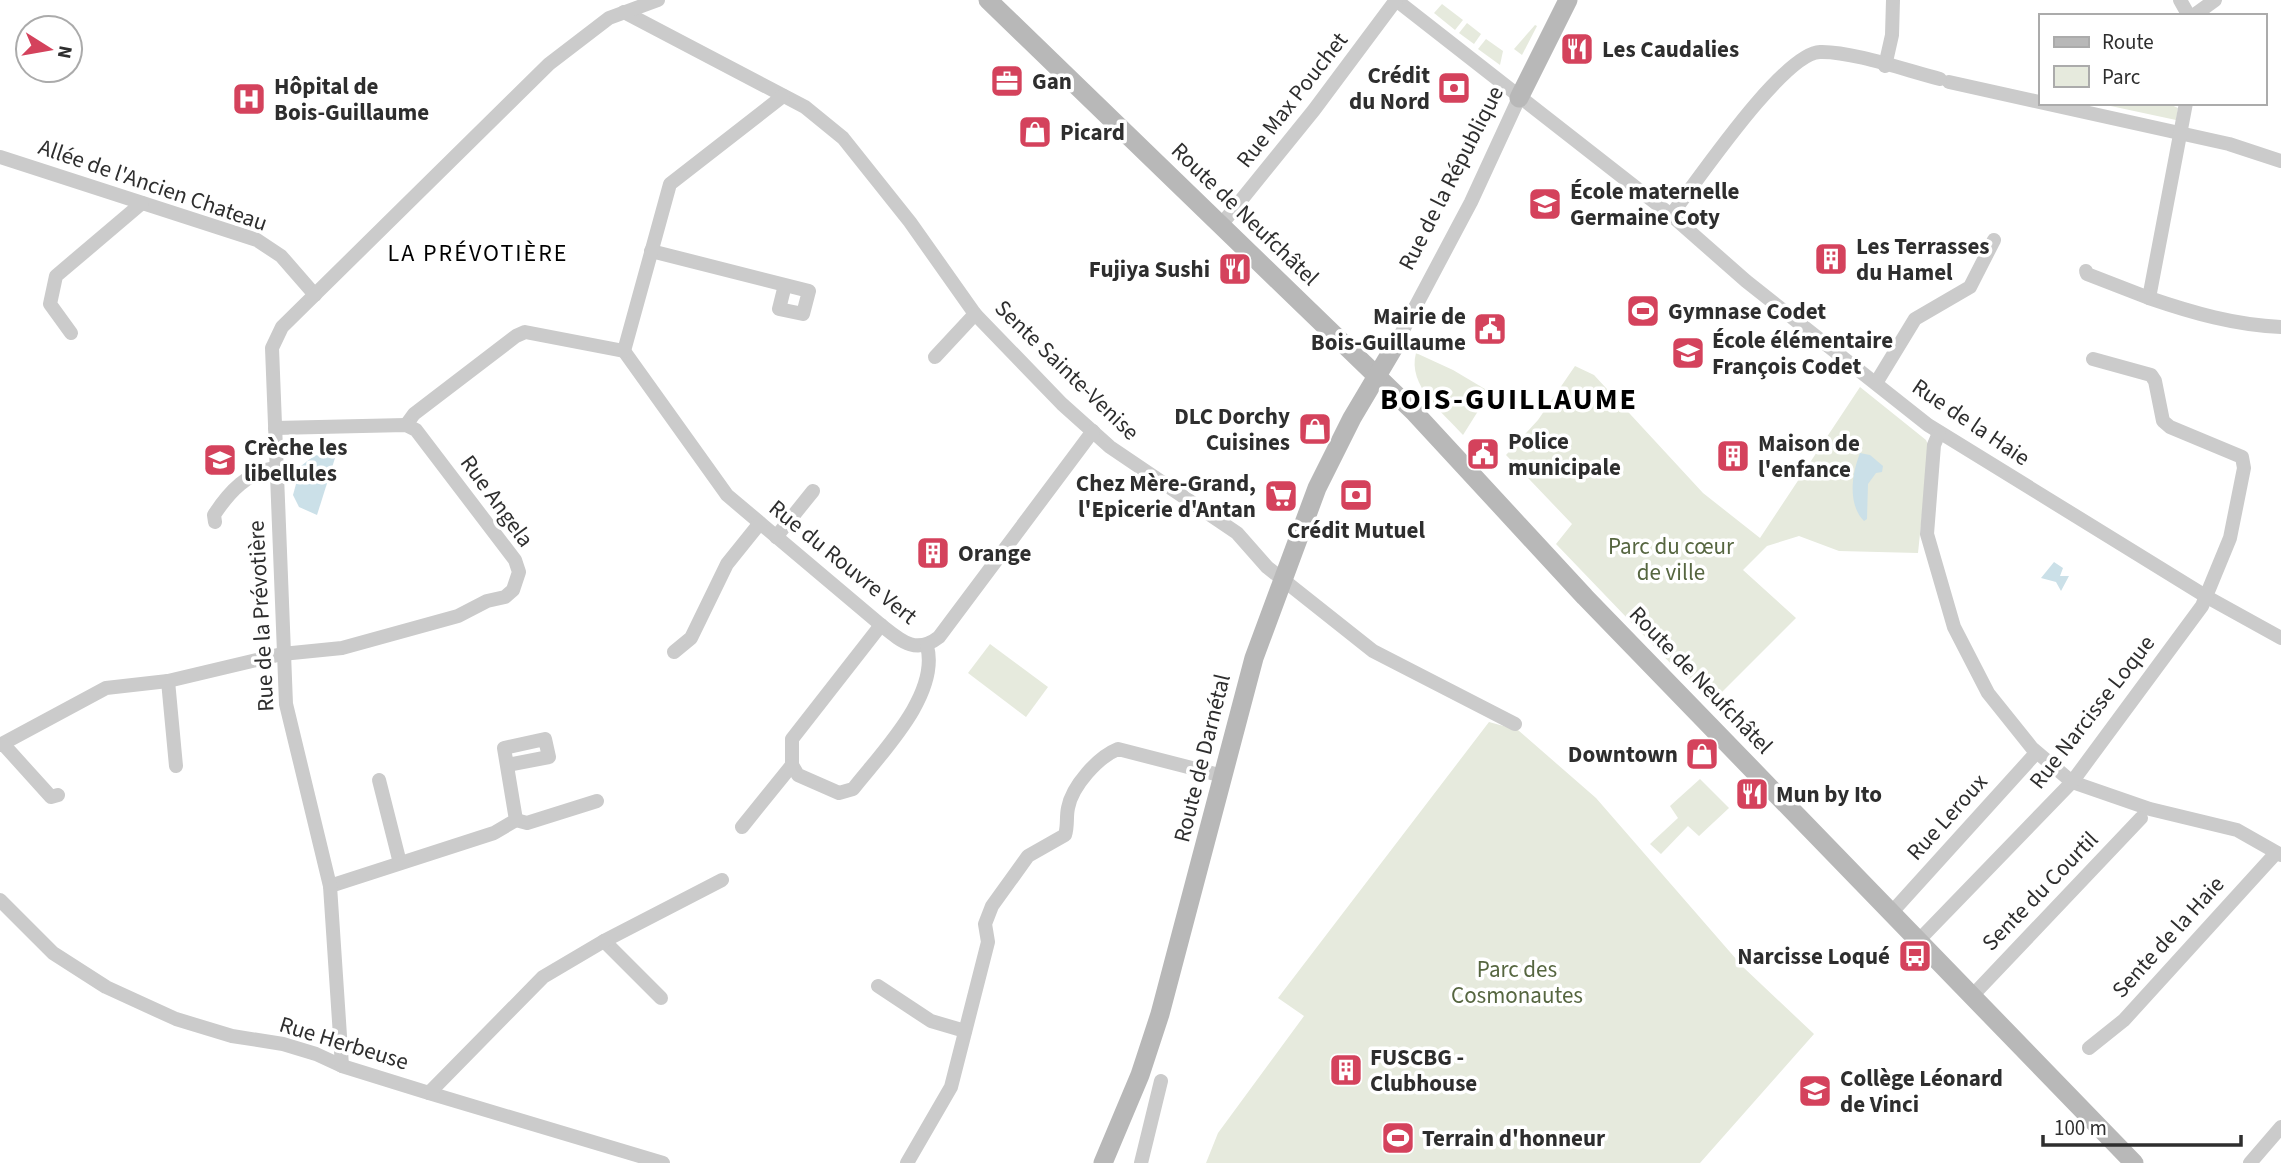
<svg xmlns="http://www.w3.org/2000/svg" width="2281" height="1163" viewBox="0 0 2281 1163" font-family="'Source Sans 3',sans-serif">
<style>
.green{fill:#e6eadd}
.water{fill:#cbe0e8}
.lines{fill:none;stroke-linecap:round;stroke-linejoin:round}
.street{stroke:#cbcbcb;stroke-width:14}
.secondary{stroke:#b8b8b8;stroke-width:19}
.labels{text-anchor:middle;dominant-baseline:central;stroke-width:7;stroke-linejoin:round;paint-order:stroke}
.poi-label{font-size:23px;font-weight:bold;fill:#2e2e2e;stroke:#fff;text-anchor:start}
.street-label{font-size:23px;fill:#2e2e2e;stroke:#fff}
.park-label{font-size:23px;fill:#566640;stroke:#fff}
.neighbourhood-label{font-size:24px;letter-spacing:2px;fill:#000;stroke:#fff}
.district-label{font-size:30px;font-weight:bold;letter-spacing:2px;fill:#000;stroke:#fff}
</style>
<rect width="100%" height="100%" fill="#fff"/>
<!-- green -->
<g class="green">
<path d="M 1442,4 L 1463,20 L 1455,30 L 1434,13 Z"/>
<path d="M 1467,23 L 1481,34 L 1474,44 L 1459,33 Z"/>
<path d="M 1535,25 L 1537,26 L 1522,55 L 1514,49 Z"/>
<path d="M 1486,39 L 1503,51 L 1500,65 L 1478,49 Z"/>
<path d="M 2108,103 L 2167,103 L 2178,108 L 2176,120 L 2106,105 Z"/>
<path d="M 1416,353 L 1453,370 L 1490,392 L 1463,435 C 1443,412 1407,386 1416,353 Z"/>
<path d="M 1575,366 L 1594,375 L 1703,493 L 1760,538 L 1860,387 L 1926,440 L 1929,447 L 1918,553 L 1839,551 L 1799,536 L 1767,546 L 1743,570 L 1796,618 L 1712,702 L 1677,667 L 1675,668 L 1556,544 L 1572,524 L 1506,455 L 1538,420 Z"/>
<path d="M 990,644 L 1048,687 L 1026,717 L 968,673 Z"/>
<path d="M 1489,722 L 1518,730 L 1596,798 L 1743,967 L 1814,1034 L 1700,1163 L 1206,1163 L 1218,1133 L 1304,1016 L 1278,998 Z"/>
<path d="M 1700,779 L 1729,808 L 1699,836 L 1688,826 L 1661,854 L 1650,844 L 1678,818 L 1670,806 Z"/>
</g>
<!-- water -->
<g class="water">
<path d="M 1860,453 L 1870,455 L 1883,466 L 1882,472 L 1876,473 L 1868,484 L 1867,519 L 1864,521 C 1847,504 1852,473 1860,453 Z"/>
<path d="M 315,455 L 335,458 L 317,515 L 299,507 L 293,495 L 301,466 Z"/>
<path d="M 2054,562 L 2063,568 L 2060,576 L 2069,576 L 2061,591 L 2056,582 L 2041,578 Z"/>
</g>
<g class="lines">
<!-- street -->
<g class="street">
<path d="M 1396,0 L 1671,215 L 1746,281 L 1928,425 L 2207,597 L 2281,638"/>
<path d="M 2180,0 L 2189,16"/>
<path d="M 624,12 L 805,107 L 843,138 L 910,222 L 975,314 L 1062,404 L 1110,447 L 1237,533 L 1267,567 L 1373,651 L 1515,724"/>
<path d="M 2193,16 L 2215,0"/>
<path d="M 1885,66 L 1892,35 L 1893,0"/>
<path d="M 1949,82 L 2229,144 L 2281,161"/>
<path d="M 2186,103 L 2149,298 C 2193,313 2235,325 2281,327"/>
<path d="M 0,157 L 257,240 L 281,256 L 315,295"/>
<path d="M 1671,215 C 1696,183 1783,53 1820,52 C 1852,51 1908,71 1940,79"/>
<path d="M 1221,225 L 1314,110 L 1396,0"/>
<path d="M 651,251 L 809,291 L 803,314 L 779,309 L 785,285"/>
<path d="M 2086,271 L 2087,274 L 2149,298"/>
<path d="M 71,333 L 50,304 L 56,276 L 142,203"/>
<path d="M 1393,349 L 1471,202 L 1519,98"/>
<path d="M 624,351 L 727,495 L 881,625 C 901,641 916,655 939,637 L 1093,431"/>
<path d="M 935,357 L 975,314"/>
<path d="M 1876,383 L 1915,319 L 1970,287 L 1994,240"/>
<path d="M 406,425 L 414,414 L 516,336 L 525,332 L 624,351 L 670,184 L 783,96"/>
<path d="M 1939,433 L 1934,445 L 1927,534 L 1954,627 L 1988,693 L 2032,748 L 2072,782 L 2150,809 L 2237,830 L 2281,855"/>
<path d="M 215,522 L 214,515 C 229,492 248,471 277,468"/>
<path d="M 776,537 L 813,491"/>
<path d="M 881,625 L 792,739 L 792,765 L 798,775 L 839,793 L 853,789 C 881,753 940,695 927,646"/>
<path d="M 674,652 L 691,638 L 727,564 L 760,523"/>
<path d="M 168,681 L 176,766"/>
<path d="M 0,745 L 106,688 L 168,681 L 282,654 L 342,648 L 458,616 L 487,601 L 505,597 L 513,590 L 519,572 L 515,560 L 416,430 L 406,425 L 275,428"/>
<path d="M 4,745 L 51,797 L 58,795"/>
<path d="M 379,780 L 400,863"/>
<path d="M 516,820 L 527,823 L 597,801"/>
<path d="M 742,827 L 792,765"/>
<path d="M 330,886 L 494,833 L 516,820 L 504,748 L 545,739 L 549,757 L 507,765"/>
<path d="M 0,900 L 53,953 L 106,987 L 176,1019 L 232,1036 L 283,1044 L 316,1054 L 342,1066 L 429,1093 L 663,1163"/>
<path d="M 1892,912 L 2036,753"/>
<path d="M 1919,940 L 2072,782 L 2202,606 L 2230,538 L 2244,468 L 2242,457 L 2170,427 L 2163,421 L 2155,381 L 2151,375 L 2093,359"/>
<path d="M 604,941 L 661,998"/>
<path d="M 878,986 L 931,1021 L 965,1031"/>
<path d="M 1973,995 L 2141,818"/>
<path d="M 2089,1048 L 2124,1020 L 2276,853"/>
<path d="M 342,1066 L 330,886 L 286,704 L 272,348 L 282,327 L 549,64 L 609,18 L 658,0"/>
<path d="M 429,1093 L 543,977 L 604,941 L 722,880"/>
<path d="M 907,1163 L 951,1087 L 988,942 L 985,924 L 992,906 L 1028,856 L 1065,835 C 1068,826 1066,817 1068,808 C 1072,786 1098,757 1118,749 L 1223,776"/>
<path d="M 1141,1163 L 1161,1081"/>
<path d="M 2250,1163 L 2281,1127"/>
</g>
<!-- secondary -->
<g class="secondary">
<path d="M 988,0 L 1415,413 L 1585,597 L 2134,1163"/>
<path d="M 1519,98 L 1568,0"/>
<path d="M 1103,1163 L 1140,1075 L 1160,1014 L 1254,658 L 1317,488 L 1352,418 L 1393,349"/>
</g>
</g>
<!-- icons -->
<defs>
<symbol id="restaurant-square" viewBox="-11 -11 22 22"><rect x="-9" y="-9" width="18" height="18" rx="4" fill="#d4425c" stroke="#fff"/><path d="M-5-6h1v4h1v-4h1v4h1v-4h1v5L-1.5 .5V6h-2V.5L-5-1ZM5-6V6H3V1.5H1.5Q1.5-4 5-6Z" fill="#fff"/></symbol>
<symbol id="office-square" viewBox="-11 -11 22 22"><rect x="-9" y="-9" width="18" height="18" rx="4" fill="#d4425c" stroke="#fff"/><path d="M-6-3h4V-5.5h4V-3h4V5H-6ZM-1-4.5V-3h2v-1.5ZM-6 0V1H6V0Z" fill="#fff"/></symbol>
<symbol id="bank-square" viewBox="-11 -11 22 22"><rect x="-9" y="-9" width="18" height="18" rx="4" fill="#d4425c" stroke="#fff"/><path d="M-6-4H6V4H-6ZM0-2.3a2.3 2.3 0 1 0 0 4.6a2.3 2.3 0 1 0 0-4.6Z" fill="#fff"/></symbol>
<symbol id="hospital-square" viewBox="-11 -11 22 22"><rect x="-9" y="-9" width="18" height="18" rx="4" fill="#d4425c" stroke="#fff"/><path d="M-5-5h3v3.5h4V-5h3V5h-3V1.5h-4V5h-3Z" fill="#fff"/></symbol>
<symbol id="shop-square" viewBox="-11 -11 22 22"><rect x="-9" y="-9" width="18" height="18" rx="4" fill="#d4425c" stroke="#fff"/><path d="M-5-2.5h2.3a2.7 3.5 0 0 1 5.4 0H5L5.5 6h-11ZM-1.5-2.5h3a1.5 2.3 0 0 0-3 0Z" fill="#fff"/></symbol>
<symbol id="school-square" viewBox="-11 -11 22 22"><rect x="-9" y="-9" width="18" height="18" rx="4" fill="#d4425c" stroke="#fff"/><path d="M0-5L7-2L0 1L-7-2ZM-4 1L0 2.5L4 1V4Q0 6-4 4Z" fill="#fff"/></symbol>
<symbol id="building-square" viewBox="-11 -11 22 22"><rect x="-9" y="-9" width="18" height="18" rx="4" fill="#d4425c" stroke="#fff"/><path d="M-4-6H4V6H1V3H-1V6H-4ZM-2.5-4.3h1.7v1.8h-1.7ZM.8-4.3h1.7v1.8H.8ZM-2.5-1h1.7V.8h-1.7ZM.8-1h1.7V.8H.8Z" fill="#fff"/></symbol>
<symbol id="stadium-square" viewBox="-11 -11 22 22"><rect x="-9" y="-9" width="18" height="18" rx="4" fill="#d4425c" stroke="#fff"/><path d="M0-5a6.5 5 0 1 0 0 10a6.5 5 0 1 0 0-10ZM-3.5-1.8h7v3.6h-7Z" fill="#fff"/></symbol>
<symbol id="civic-square" viewBox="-11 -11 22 22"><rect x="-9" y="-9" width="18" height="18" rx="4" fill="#d4425c" stroke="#fff"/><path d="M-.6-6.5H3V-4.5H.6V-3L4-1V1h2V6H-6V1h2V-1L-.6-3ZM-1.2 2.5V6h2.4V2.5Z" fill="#fff"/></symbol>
<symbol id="supermarket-square" viewBox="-11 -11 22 22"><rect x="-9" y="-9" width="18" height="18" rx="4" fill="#d4425c" stroke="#fff"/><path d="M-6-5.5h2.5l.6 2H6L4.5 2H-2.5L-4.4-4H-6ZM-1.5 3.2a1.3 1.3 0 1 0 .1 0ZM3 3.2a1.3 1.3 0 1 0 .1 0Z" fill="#fff"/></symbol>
<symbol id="bus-square" viewBox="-11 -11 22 22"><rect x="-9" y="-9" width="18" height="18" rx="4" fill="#d4425c" stroke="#fff"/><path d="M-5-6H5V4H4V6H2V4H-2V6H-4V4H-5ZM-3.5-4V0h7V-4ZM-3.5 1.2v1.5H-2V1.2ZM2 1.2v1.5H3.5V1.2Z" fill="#fff"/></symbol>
</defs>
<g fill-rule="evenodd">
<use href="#restaurant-square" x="1558" y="30" width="38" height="38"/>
<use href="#office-square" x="988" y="62" width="38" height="38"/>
<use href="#bank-square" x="1435" y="69" width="38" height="38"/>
<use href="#hospital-square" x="230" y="80" width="38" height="38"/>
<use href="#shop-square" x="1016" y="113" width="38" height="38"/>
<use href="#school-square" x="1526" y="185" width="38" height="38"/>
<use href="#building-square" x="1812" y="240" width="38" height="38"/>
<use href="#restaurant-square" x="1216" y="250" width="38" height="38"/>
<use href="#stadium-square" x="1624" y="292" width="38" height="38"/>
<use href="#civic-square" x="1471" y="310" width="38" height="38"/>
<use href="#school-square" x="1669" y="334" width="38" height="38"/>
<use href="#shop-square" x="1296" y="410" width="38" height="38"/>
<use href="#civic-square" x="1464" y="435" width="38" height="38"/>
<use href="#building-square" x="1714" y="437" width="38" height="38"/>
<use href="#school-square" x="201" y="441" width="38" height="38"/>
<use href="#bank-square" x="1337" y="476" width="38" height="38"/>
<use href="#supermarket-square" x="1262" y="477" width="38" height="38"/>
<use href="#building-square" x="914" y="534" width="38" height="38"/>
<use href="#shop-square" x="1683" y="735" width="38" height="38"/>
<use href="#restaurant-square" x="1733" y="775" width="38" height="38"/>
<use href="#bus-square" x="1896" y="937" width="38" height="38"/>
<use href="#building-square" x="1327" y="1051" width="38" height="38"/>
<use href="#school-square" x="1796" y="1072" width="38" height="38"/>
<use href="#stadium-square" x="1379" y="1119" width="38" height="38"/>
</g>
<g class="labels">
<!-- poi labels -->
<g class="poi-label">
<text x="1602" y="49">Les Caudalies</text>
<text x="1430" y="75" text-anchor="end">Crédit<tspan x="1430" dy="26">du Nord</tspan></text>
<text x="1032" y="81">Gan</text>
<text x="274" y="86">Hôpital de<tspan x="274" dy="26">Bois-Guillaume</tspan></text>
<text x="1060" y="132">Picard</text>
<text x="1570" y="191">École maternelle<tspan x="1570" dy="26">Germaine Coty</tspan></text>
<text x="1856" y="246">Les Terrasses<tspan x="1856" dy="26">du Hamel</tspan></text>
<text x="1210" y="269" text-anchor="end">Fujiya Sushi</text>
<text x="1668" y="311">Gymnase Codet</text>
<text x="1466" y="316" text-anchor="end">Mairie de<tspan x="1466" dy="26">Bois-Guillaume</tspan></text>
<text x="1712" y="340">École élémentaire<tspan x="1712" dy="26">François Codet</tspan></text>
<text x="1290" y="416" text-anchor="end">DLC Dorchy<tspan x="1290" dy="26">Cuisines</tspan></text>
<text x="1508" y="441">Police<tspan x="1508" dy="26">municipale</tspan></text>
<text x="1758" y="443">Maison de<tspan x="1758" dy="26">l'enfance</tspan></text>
<text x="244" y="447">Crèche les<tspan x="244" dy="26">libellules</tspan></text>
<text x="1256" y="483" text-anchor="end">Chez Mère-Grand,<tspan x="1256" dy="26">l'Epicerie d'Antan</tspan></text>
<text x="1356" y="530" text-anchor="middle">Crédit Mutuel</text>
<text x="958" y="553">Orange</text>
<text x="1678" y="754" text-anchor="end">Downtown</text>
<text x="1776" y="794">Mun by Ito</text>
<text x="1890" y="956" text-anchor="end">Narcisse Loqué</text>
<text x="1370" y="1057">FUSCBG -<tspan x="1370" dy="26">Clubhouse</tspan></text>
<text x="1840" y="1078">Collège Léonard<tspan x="1840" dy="26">de Vinci</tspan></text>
<text x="1422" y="1138">Terrain d'honneur</text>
</g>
<!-- street labels -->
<g class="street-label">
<text transform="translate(1292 100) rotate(-52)">Rue Max Pouchet</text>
<text transform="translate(1451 178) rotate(-63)">Rue de la République</text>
<text transform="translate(153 185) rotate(19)">Allée de l'Ancien Chateau</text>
<text transform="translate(1245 214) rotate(44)">Route de Neufchâtel</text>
<text transform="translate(1067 370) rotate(44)">Sente Sainte-Venise</text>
<text transform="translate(1971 422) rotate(34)">Rue de la Haie</text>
<text transform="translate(497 501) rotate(54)">Rue Angela</text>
<text transform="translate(843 562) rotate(39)">Rue du Rouvre Vert</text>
<text transform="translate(261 616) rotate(-93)">Rue de la Prévotière</text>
<text transform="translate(1701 680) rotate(46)">Route de Neufchâtel</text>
<text transform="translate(2092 712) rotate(-52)">Rue Narcisse Loque</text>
<text transform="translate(1202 758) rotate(-76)">Route de Darnétal</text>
<text transform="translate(1947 817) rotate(-48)">Rue Leroux</text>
<text transform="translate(2040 891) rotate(-46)">Sente du Courtil</text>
<text transform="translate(2168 937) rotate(-48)">Sente de la Haie</text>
<text transform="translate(344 1043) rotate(17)">Rue Herbeuse</text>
</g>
<!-- park labels -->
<g class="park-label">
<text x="1671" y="546">Parc du cœur<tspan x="1671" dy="26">de ville</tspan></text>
<text x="1517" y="969">Parc des<tspan x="1517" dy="26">Cosmonautes</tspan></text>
</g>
<!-- neighbourhood labels -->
<g class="neighbourhood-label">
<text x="478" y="253">LA PRÉVOTIÈRE</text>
</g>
<!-- district labels -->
<g class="district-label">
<text x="1509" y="399">BOIS-GUILLAUME</text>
</g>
</g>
<!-- legend -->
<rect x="2039" y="14" width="228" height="91" fill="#ffffff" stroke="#ababab" stroke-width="2"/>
<rect x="2054" y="37" width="35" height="10" fill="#b8b8b8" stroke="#ababab" stroke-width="2"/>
<text x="2102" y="49" font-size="21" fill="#2e2e2e">Route</text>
<rect x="2054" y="66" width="35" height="21" fill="#e6eadd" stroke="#ababab" stroke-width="2"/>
<text x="2102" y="84" font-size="21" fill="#2e2e2e">Parc</text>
<!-- north arrow -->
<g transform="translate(49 49) rotate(101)"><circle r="33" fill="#ffffff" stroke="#ababab" stroke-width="2"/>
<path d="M0-5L12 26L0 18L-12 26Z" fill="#d4425c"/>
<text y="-10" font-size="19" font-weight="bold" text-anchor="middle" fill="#2e2e2e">N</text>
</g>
<!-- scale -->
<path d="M2043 1135v10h198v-10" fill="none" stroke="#2e2e2e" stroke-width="3.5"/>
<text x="2054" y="1135" font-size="21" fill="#2e2e2e" stroke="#ffffff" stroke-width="5" paint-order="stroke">100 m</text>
</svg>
